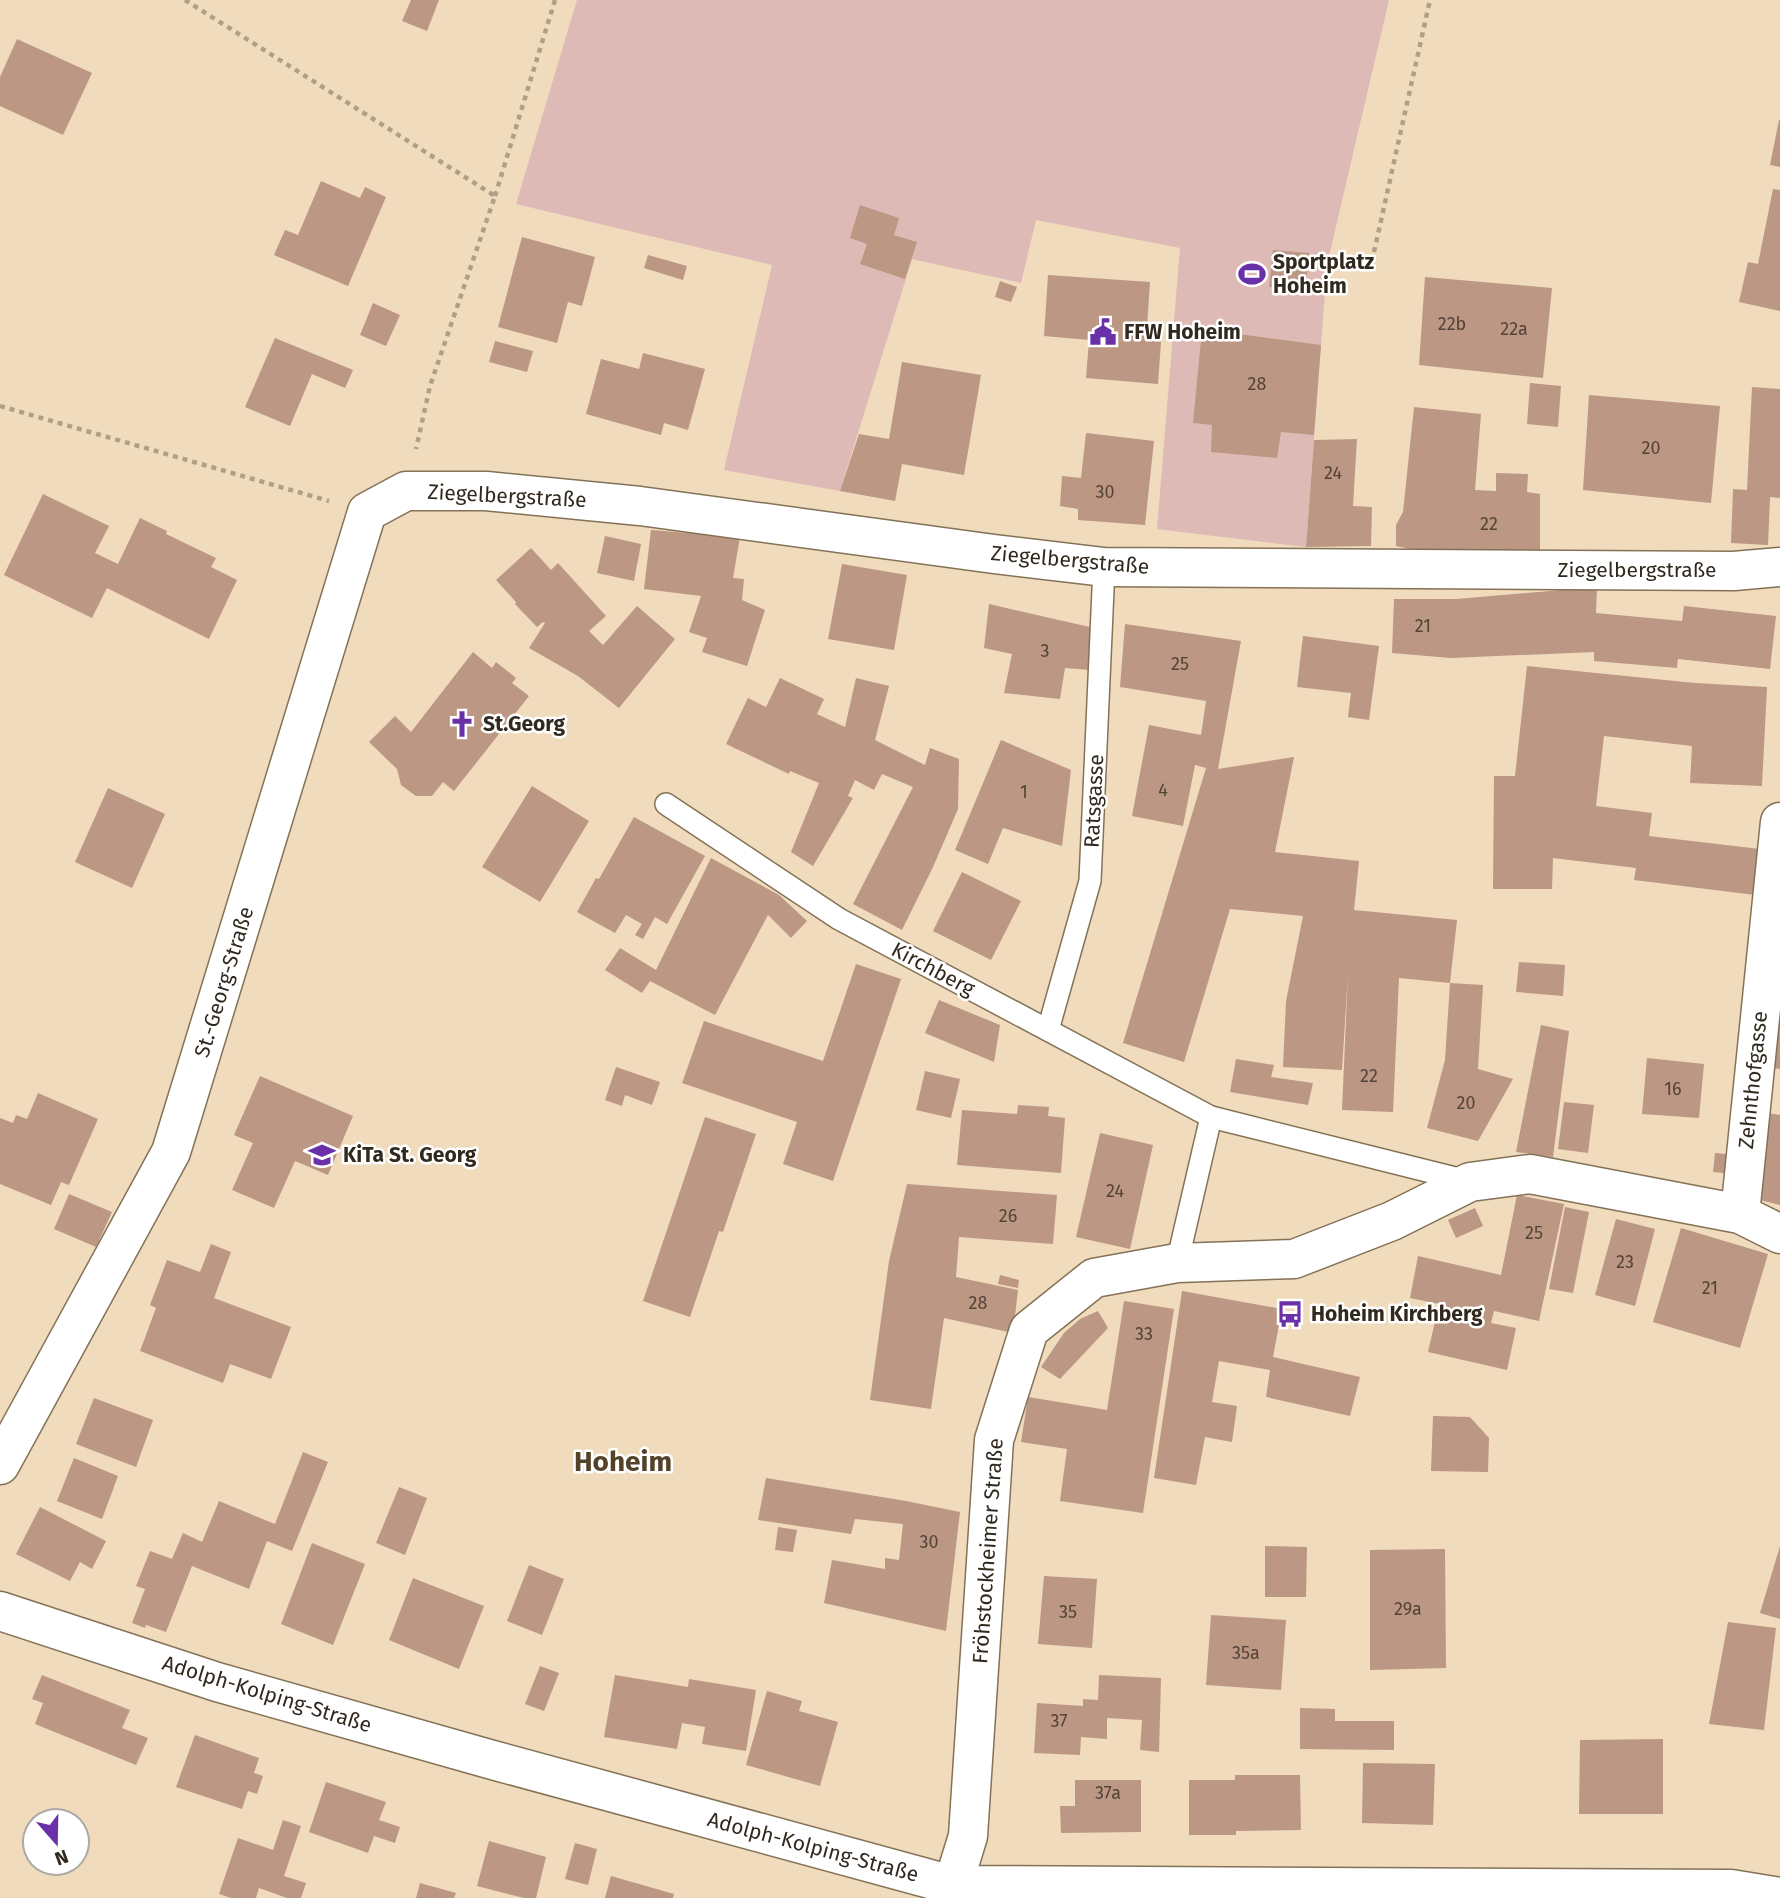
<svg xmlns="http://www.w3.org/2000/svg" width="1780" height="1898" viewBox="0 0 1780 1898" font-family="'Fira Sans',sans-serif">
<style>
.green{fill:#debab7}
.building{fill:#bc9783}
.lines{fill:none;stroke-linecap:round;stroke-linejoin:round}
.lane-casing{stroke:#847256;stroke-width:24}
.street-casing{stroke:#847256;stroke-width:41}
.path{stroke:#b09f87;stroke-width:4.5;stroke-dasharray:5 5;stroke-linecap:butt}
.lane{stroke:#fff;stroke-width:21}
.street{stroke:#fff;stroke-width:38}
.labels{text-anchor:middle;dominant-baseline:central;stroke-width:5;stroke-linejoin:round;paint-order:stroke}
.number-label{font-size:18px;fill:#544437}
.poi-label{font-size:21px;font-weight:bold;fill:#31291e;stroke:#fff;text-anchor:start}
.street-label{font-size:21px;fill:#31291e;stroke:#fff}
.district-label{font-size:28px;font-weight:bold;fill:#534228;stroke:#fff}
</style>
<rect width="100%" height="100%" fill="#f0dbbd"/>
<!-- green -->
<path class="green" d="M 577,0 L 1389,0 L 1327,265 L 1306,547 L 1157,529 L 1180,248 L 1036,220 L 1021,283 L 912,259 L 840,491 L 724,470 L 772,265 L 516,204 Z"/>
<!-- building -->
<g class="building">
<path d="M 411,0 L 439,0 L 427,31 L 402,21 Z"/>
<path d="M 17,39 L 92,73 L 63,135 L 0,106 L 0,77 Z"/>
<path d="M 1779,120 L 1780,120 L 1780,167 L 1770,165 Z"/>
<path d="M 321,181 L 360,198 L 365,187 L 386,197 L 348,286 L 274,255 L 285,230 L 298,235 Z"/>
<path d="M 1773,189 L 1780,190 L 1780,311 L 1739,302 L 1748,262 L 1758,264 Z"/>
<path d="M 860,205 L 899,218 L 894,235 L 917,242 L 905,279 L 860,264 L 867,244 L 850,238 Z"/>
<path d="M 522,237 L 595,257 L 582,306 L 568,302 L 557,343 L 498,327 Z"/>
<path d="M 1273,250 L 1309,253 L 1306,290 L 1269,287 Z"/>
<path d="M 648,255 L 687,266 L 683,280 L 644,268 Z"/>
<path d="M 1048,275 L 1150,282 L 1147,327 L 1162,328 L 1158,384 L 1086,378 L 1089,340 L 1044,336 Z"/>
<path d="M 1425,277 L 1552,288 L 1543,378 L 1419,365 Z"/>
<path d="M 1000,281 L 1017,287 L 1011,302 L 995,297 Z"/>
<path d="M 373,303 L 400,315 L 386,346 L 360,335 Z"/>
<path d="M 1202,329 L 1321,345 L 1314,435 L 1281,432 L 1277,458 L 1211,452 L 1212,425 L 1193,423 Z"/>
<path d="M 275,338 L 353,370 L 345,388 L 312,374 L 290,426 L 245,407 Z"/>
<path d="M 495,341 L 533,351 L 527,372 L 489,362 Z"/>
<path d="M 643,353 L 705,369 L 688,430 L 664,423 L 661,435 L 586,414 L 601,359 L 639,369 Z"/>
<path d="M 902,362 L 981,375 L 964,475 L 902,464 L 895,501 L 840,491 L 859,434 L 889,439 Z"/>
<path d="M 1530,383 L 1561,386 L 1558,427 L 1527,424 Z"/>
<path d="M 1752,387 L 1780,389 L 1780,498 L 1770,497 L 1768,545 L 1731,543 L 1733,489 L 1747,490 Z"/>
<path d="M 1589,395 L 1720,406 L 1711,503 L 1583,490 Z"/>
<path d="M 1414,407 L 1481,414 L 1475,490 L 1496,491 L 1496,473 L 1528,474 L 1527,492 L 1540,494 L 1540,555 L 1437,555 L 1396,546 L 1396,525 L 1403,512 Z"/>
<path d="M 1086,433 L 1154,441 L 1145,525 L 1078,520 L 1078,509 L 1060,506 L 1062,476 L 1081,478 Z"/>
<path d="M 1357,439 L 1353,506 L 1372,507 L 1371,546 L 1306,547 L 1314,440 Z"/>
<path d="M 43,494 L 109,526 L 95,553 L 118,564 L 140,518 L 167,531 L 166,534 L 216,558 L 211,567 L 237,580 L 209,639 L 107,588 L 92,618 L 4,575 Z"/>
<path d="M 651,530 L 740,537 L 733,578 L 744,579 L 742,600 L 765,610 L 747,666 L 702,652 L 707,638 L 689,632 L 701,596 L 644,589 Z"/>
<path d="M 605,536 L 641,544 L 634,581 L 597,573 Z"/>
<path d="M 531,548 L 551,570 L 558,563 L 606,616 L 589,631 L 603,645 L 637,606 L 675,639 L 619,708 L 578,676 L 529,648 L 545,623 L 543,622 L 537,627 L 515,604 L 516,602 L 496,580 Z"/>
<path d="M 842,564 L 907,575 L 894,650 L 828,639 Z"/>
<path d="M 1597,587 L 1596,613 L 1682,621 L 1684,606 L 1776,616 L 1770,669 L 1678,659 L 1677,668 L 1594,661 L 1594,652 L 1451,658 L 1392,653 L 1394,599 L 1456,599 Z"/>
<path d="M 989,604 L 1094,628 L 1091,670 L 1065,668 L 1060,699 L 1004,693 L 1012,654 L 984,648 Z"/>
<path d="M 1125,624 L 1241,641 L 1218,769 L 1294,757 L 1275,852 L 1359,861 L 1354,910 L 1457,920 L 1450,983 L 1399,978 L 1393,1112 L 1342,1110 L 1348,974 L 1342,1070 L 1283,1067 L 1286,1001 L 1303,916 L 1230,909 L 1184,1062 L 1123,1043 L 1206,768 L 1195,765 L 1183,826 L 1132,816 L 1149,725 L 1201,735 L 1206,701 L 1120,687 Z"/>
<path d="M 1303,636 L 1379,646 L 1369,720 L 1348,717 L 1351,693 L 1297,687 Z"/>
<path d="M 473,652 L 492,668 L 496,662 L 516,678 L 512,683 L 529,696 L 454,791 L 443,782 L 432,796 L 416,796 L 401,785 L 397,769 L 369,742 L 395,716 L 411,732 Z"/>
<path d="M 1527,666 L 1695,683 L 1767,687 L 1762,786 L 1690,783 L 1692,746 L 1604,736 L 1596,806 L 1652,813 L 1649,836 L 1760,849 L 1755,895 L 1634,880 L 1636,868 L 1553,858 L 1552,889 L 1493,889 L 1494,776 L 1515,776 Z"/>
<path d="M 780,678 L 824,699 L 817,714 L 845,727 L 856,678 L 889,686 L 875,740 L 925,765 L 930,748 L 959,759 L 958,809 L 933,867 L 902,930 L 853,904 L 913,787 L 882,774 L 874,790 L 855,780 L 848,796 L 853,798 L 813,866 L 791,852 L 819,783 L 790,771 L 789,774 L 726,744 L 748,698 L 766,707 Z"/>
<path d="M 1001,740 L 1071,770 L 1062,846 L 1003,828 L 988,864 L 955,850 Z"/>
<path d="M 532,786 L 589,821 L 540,902 L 482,867 Z"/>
<path d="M 108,788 L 165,814 L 132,888 L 75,862 Z"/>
<path d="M 634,817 L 705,856 L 667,924 L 655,917 L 643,939 L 635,935 L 642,924 L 626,915 L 615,933 L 577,912 L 596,878 L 599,879 Z"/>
<path d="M 711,858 L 779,895 L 807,921 L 791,938 L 768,915 L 715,1015 L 650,981 L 642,993 L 605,970 L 620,948 L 656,970 Z"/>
<path d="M 962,872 L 1021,901 L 991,960 L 933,931 Z"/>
<path d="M 1519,962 L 1565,965 L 1563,996 L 1516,992 Z"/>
<path d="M 856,964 L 901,979 L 833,1181 L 783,1164 L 797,1122 L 682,1083 L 704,1021 L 823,1061 Z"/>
<path d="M 1450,983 L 1483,985 L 1478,1069 L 1513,1079 L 1478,1141 L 1427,1128 L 1445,1060 Z"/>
<path d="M 939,1000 L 1000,1025 L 994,1062 L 925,1033 Z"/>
<path d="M 1780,1007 L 1780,1069 L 1772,1068 Z"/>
<path d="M 1541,1025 L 1569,1031 L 1553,1157 L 1516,1152 Z"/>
<path d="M 1647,1058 L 1704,1064 L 1699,1118 L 1642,1114 Z"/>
<path d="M 1236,1059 L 1274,1065 L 1271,1077 L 1313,1083 L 1308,1105 L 1230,1092 Z"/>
<path d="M 616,1067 L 660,1082 L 652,1105 L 625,1095 L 622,1106 L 605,1100 Z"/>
<path d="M 925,1071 L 960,1079 L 951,1118 L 916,1110 Z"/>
<path d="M 260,1076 L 353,1116 L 328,1175 L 295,1161 L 274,1208 L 232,1190 L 253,1143 L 234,1135 Z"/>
<path d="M 38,1093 L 98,1119 L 69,1185 L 61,1182 L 51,1205 L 0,1184 L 0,1118 L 13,1123 L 16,1115 L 27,1119 Z"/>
<path d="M 1564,1102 L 1594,1105 L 1588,1153 L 1558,1149 Z"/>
<path d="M 1018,1105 L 1049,1107 L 1048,1116 L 1065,1118 L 1061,1173 L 957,1165 L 962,1110 L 1017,1114 Z"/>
<path d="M 1768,1113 L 1780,1115 L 1780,1205 L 1760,1200 Z"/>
<path d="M 705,1117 L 756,1134 L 723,1232 L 719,1231 L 690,1317 L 643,1301 Z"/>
<path d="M 1100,1133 L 1153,1145 L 1130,1249 L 1076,1237 Z"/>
<path d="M 1715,1153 L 1736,1155 L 1734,1174 L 1713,1172 Z"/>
<path d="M 907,1184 L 1057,1195 L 1053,1244 L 959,1237 L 956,1277 L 1018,1290 L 1013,1333 L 944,1318 L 931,1409 L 870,1400 L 889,1261 Z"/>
<path d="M 69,1194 L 112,1212 L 96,1247 L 54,1229 Z"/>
<path d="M 1517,1195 L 1564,1204 L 1539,1321 L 1494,1311 L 1491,1323 L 1516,1328 L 1507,1370 L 1428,1352 L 1439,1304 L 1410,1298 L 1418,1256 L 1501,1275 Z"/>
<path d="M 1565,1207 L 1589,1212 L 1573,1293 L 1549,1289 Z"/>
<path d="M 1475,1208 L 1483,1226 L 1456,1238 L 1448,1220 Z"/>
<path d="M 1616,1219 L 1655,1229 L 1635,1306 L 1595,1295 Z"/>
<path d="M 1681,1228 L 1768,1254 L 1740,1348 L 1653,1322 Z"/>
<path d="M 211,1244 L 231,1252 L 214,1298 L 291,1327 L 271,1379 L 230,1364 L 223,1383 L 140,1351 L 156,1308 L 150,1305 L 167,1260 L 200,1272 Z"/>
<path d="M 1000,1275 L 1019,1280 L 1018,1288 L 998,1284 Z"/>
<path d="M 1182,1291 L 1282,1309 L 1273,1357 L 1360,1377 L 1350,1416 L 1266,1397 L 1270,1370 L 1219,1361 L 1212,1402 L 1237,1406 L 1232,1442 L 1205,1437 L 1196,1485 L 1154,1478 Z"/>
<path d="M 1124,1301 L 1174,1309 L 1143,1513 L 1060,1501 L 1067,1449 L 1021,1442 L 1028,1397 L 1107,1410 Z"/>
<path d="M 1098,1311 L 1108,1328 L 1060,1379 L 1041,1367 L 1064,1333 L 1080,1319 Z"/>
<path d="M 94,1398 L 153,1420 L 136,1467 L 76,1444 Z"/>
<path d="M 1433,1416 L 1470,1417 L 1489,1438 L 1488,1472 L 1431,1471 Z"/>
<path d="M 303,1452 L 328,1462 L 292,1551 L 267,1541 L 249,1589 L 192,1566 L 166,1632 L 146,1625 L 145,1628 L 132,1623 L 145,1589 L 136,1586 L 150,1551 L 172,1559 L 183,1533 L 202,1542 L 219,1501 L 275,1524 Z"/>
<path d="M 74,1458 L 118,1476 L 102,1519 L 57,1501 Z"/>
<path d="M 766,1478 L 906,1501 L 960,1512 L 946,1631 L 824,1603 L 832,1560 L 885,1569 L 885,1558 L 899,1560 L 903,1524 L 855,1519 L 851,1534 L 758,1520 Z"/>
<path d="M 399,1487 L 427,1498 L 405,1555 L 376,1543 Z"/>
<path d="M 40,1507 L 106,1541 L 92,1569 L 80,1562 L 70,1581 L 16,1554 Z"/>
<path d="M 778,1527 L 797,1530 L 793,1552 L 775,1550 Z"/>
<path d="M 312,1543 L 365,1564 L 333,1645 L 281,1624 Z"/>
<path d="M 1265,1546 L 1307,1547 L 1306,1597 L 1265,1597 Z"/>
<path d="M 1780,1546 L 1780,1619 L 1760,1613 Z"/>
<path d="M 1445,1549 L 1446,1668 L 1370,1670 L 1370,1550 Z"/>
<path d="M 529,1565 L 564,1579 L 542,1635 L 507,1621 Z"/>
<path d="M 1044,1576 L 1097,1579 L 1092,1648 L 1038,1644 Z"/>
<path d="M 413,1578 L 484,1606 L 459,1669 L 389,1640 Z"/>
<path d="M 1211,1615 L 1286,1620 L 1281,1690 L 1206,1685 Z"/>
<path d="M 1728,1622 L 1776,1628 L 1764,1730 L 1709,1724 Z"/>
<path d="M 540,1666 L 559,1673 L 544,1711 L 525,1704 Z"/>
<path d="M 42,1675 L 130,1710 L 122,1728 L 148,1738 L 136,1765 L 35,1724 L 43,1703 L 32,1699 Z"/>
<path d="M 615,1675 L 688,1687 L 689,1679 L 756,1690 L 746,1751 L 702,1744 L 705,1727 L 682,1723 L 677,1749 L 604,1737 Z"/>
<path d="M 1099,1675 L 1161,1678 L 1159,1752 L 1140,1750 L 1142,1720 L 1107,1718 L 1107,1739 L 1081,1737 L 1080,1755 L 1034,1753 L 1037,1703 L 1083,1706 L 1083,1699 L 1098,1700 Z"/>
<path d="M 767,1691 L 802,1701 L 799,1711 L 838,1722 L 820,1786 L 746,1765 Z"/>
<path d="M 1300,1708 L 1335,1709 L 1335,1721 L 1394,1721 L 1394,1750 L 1300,1749 Z"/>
<path d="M 195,1735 L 259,1758 L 254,1773 L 263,1776 L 257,1794 L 248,1791 L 242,1809 L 176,1787 Z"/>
<path d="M 1663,1739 L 1663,1814 L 1579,1814 L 1580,1740 Z"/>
<path d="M 1363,1763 L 1435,1764 L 1433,1825 L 1362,1823 Z"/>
<path d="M 1235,1775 L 1300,1775 L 1301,1830 L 1236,1831 L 1236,1835 L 1189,1835 L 1189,1780 L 1235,1780 Z"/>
<path d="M 1075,1780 L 1141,1780 L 1141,1832 L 1061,1833 L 1060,1806 L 1075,1806 Z"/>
<path d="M 326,1782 L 386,1802 L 379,1820 L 400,1827 L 395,1843 L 374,1836 L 368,1853 L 309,1832 Z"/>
<path d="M 283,1820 L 301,1826 L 284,1876 L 306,1883 L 301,1898 L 287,1898 L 259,1888 L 256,1898 L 231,1898 L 219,1894 L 238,1838 L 273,1850 Z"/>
<path d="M 489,1841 L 546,1857 L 536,1898 L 524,1898 L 477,1886 Z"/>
<path d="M 575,1843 L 597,1849 L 588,1885 L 565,1879 Z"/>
<path d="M 611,1876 L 674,1894 L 673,1898 L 605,1898 Z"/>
<path d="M 420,1883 L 456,1893 L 454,1898 L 416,1898 Z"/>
</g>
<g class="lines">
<defs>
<g id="lane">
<path d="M 666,804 L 839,919 L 1211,1117 L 1467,1181"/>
<path d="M 1048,1030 L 1090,881 L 1104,567"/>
<path d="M 1177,1263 L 1211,1117"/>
</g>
<g id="street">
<path d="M 1740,1214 L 1780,822"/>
<path d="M 0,1465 L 171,1152 L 367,512 L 406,491 L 486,491 L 640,506 L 994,554 L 1104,567 L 1734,571 L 1780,567"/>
<path d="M 0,1611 L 217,1682 L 489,1759 L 952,1885 L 1731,1889 L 1780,1897"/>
<path d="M 949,1898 L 968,1836 L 994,1440 L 1029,1330 L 1094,1278 L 1177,1263 L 1294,1259 L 1392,1221 L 1470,1182 L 1530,1174 L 1740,1214 L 1780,1234"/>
</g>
</defs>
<!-- lane casing -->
<use href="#lane" class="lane-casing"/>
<!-- street casing -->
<use href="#street" class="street-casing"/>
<!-- path -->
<g class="path">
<path d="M 185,0 L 495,196 L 430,386 L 416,449"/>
<path d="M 495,196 L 555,0"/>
<path d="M 1374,252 L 1430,0"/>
<path d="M 0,406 L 329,501"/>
</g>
<!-- lane -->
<use href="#lane" class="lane"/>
<!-- street -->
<use href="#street" class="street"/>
</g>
<!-- icons -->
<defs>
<symbol id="stadium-bare" viewBox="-9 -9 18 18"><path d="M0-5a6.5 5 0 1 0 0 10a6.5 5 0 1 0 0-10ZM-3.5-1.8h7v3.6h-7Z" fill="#6930a7" stroke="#fff" stroke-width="2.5" paint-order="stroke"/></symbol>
<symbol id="civic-bare" viewBox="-9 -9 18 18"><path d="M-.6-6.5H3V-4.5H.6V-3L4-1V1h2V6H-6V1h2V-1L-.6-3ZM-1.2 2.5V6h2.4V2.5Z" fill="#6930a7" stroke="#fff" stroke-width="2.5" paint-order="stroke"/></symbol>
<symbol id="church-bare" viewBox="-9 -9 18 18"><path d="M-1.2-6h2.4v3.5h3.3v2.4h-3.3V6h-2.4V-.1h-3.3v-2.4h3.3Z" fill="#6930a7" stroke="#fff" stroke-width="2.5" paint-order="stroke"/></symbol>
<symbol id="school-bare" viewBox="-9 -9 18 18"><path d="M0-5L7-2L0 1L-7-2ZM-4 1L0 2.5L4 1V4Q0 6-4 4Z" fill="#6930a7" stroke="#fff" stroke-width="2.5" paint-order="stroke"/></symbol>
<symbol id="bus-bare" viewBox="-9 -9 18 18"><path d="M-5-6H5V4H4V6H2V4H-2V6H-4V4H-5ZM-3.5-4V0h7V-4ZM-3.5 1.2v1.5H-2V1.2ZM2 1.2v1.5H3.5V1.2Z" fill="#6930a7" stroke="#fff" stroke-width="2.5" paint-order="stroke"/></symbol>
</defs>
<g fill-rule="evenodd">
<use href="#stadium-bare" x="1233" y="255" width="38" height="38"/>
<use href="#civic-bare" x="1084" y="313" width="38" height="38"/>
<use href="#church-bare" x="443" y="705" width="38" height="38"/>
<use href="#school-bare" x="303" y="1136" width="38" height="38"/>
<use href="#bus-bare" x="1271" y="1295" width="38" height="38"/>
</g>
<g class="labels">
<!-- number labels -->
<g class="number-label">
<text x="1452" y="324">22b</text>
<text x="1514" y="329">22a</text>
<text x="1257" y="384">28</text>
<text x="1651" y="448">20</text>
<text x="1333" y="473">24</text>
<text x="1105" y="492">30</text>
<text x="1489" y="524">22</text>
<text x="1423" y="626">21</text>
<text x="1045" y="651">3</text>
<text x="1180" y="664">25</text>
<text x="1163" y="790">4</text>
<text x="1024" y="792">1</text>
<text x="1369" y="1076">22</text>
<text x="1673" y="1089">16</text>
<text x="1466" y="1103">20</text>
<text x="1115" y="1191">24</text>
<text x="1008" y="1216">26</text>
<text x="1534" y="1233">25</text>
<text x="1625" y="1262">23</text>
<text x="1710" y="1288">21</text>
<text x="978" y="1303">28</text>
<text x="1144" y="1334">33</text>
<text x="929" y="1542">30</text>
<text x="1408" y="1609">29a</text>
<text x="1068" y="1612">35</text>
<text x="1246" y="1653">35a</text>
<text x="1059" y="1721">37</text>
<text x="1108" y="1793">37a</text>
</g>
<!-- poi labels -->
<g class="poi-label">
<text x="1273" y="262">Sportplatz<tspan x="1273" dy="24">Hoheim</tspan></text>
<text x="1124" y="332">FFW Hoheim</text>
<text x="483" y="724">St.Georg</text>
<text x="343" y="1155">KiTa St. Georg</text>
<text x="1311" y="1314">Hoheim Kirchberg</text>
</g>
<!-- street labels -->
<g class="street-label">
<text transform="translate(507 496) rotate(3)">Ziegelbergstraße</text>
<text transform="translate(1070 560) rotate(5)">Ziegelbergstraße</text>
<text x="1637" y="570">Ziegelbergstraße</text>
<text transform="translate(1094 801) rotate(-87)">Ratsgasse</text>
<text transform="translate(933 969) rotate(28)">Kirchberg</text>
<text transform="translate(224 982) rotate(-73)">St.-Georg-Straße</text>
<text transform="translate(1753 1080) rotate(-84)">Zehnthofgasse</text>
<text transform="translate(988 1551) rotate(-86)">Fröhstockheimer Straße</text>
<text transform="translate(267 1694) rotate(17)">Adolph-Kolping-Straße</text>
<text transform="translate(813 1847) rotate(15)">Adolph-Kolping-Straße</text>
</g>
<!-- district labels -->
<g class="district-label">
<text x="623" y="1461">Hoheim</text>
</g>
</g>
<!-- north arrow -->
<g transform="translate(56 1842) rotate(160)"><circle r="33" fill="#ffffff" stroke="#ada9a5" stroke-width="2"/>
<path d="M0-5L12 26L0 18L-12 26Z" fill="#6930a7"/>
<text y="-10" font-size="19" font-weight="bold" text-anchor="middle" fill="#31291e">N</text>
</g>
</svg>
